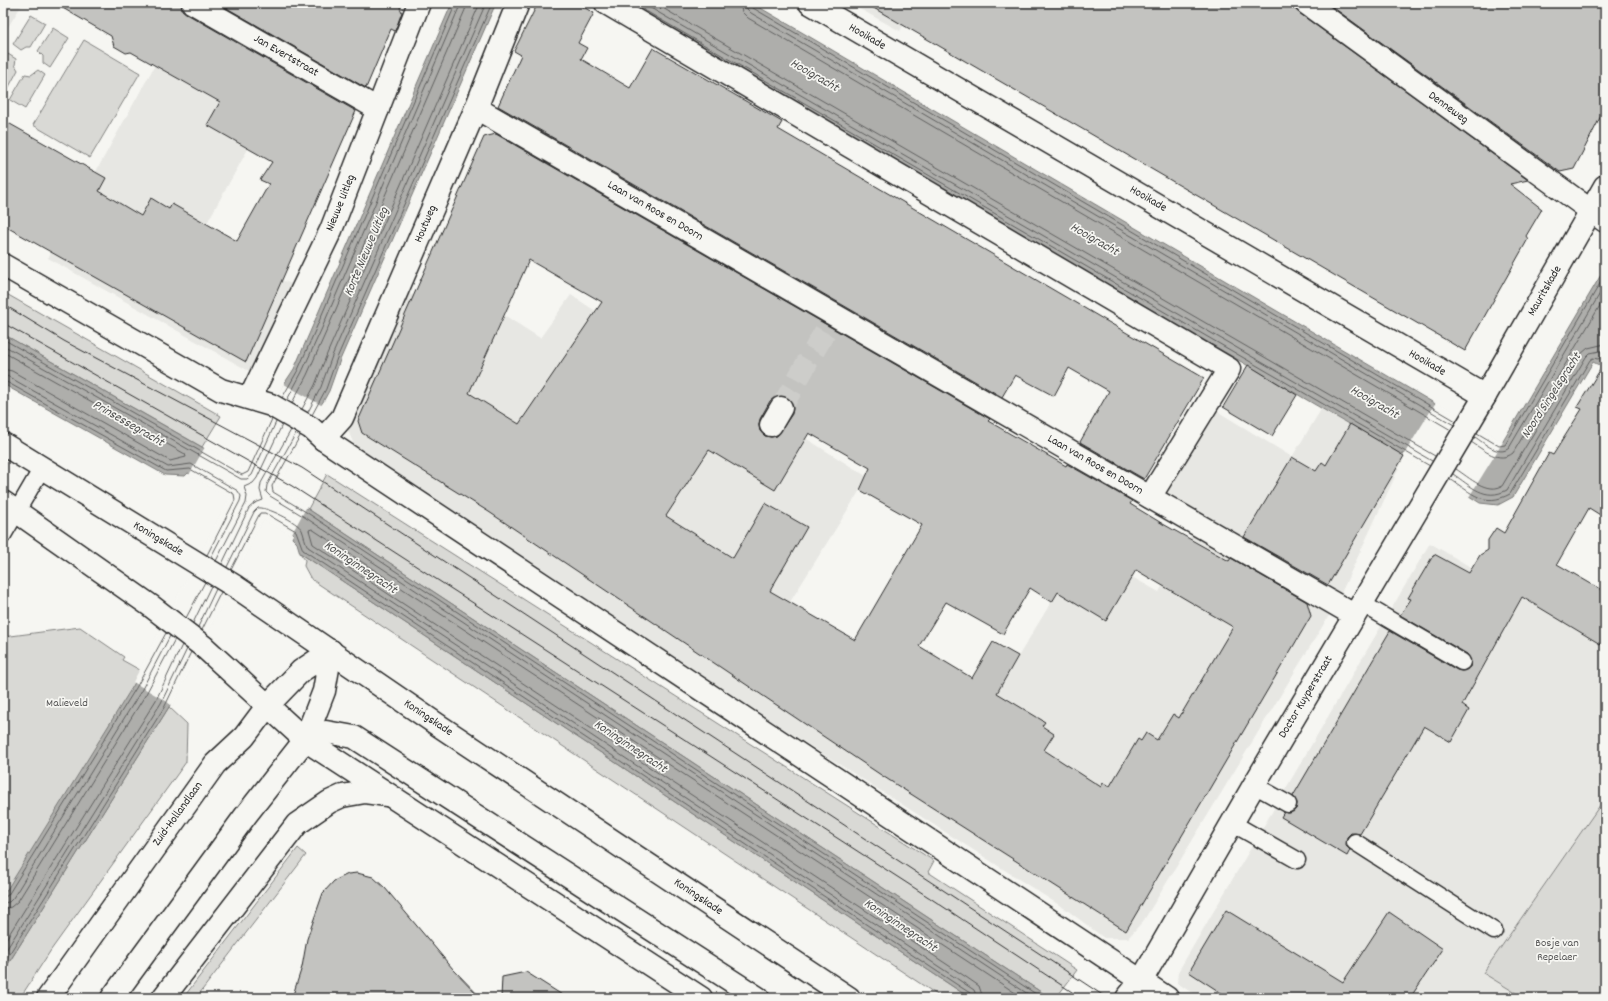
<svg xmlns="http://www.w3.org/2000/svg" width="1608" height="1001" viewBox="0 0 1608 1001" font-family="Dekko,sans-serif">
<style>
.built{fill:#e7e7e3}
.green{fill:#d9d9d5;stroke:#828280}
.water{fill:#aeaeab;stroke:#7a7a78}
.pier{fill:#f6f6f2}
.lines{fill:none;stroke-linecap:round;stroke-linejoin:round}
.shore{stroke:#5f5f5e;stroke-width:1}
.building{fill:#c3c3c0;stroke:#2b2b2b;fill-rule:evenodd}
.street-tunnel{stroke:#cdcdca;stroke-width:22;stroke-dasharray:22 11;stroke-linecap:butt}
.lane-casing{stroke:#2b2b2b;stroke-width:19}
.street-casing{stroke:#2b2b2b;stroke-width:25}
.secondary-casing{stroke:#2b2b2b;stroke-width:25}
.primary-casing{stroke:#2b2b2b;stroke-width:25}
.lane{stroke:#f6f6f2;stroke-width:16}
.street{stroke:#f6f6f2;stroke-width:22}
.secondary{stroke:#f6f6f2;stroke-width:22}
.primary{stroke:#f6f6f2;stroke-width:22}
.tram{stroke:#2b2b2b;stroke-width:1}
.labels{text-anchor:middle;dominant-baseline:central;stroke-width:3.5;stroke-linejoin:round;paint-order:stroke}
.street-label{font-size:12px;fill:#2b2b2b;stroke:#f6f6f2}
.park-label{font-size:12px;fill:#565656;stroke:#f6f6f2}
.water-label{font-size:13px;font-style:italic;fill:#525251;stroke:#f6f6f2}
</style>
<rect width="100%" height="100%" fill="#f6f6f2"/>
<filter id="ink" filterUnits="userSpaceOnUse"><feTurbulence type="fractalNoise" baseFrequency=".025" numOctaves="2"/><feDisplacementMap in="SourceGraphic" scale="8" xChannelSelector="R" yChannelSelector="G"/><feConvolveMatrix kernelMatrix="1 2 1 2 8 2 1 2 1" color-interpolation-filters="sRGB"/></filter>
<g filter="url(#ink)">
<!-- built -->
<g class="built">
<path d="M 3,3 L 23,3 L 3,35 Z"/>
<path d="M 849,3 L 916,3 L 900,31 Z"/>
<path d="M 155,65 L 220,102 L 208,125 L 248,149 L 203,230 L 281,280 L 292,284 L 249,371 L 48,258 Z"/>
<path d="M 398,289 L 414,296 L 504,315 L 540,338 L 571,295 L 640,340 L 756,407 L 866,476 L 860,490 L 790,602 L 855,640 L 870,616 L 996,693 L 1058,591 L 1106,620 L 1132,577 L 1159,592 L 1197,524 L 1150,496 L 1207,405 L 1292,457 L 1322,408 L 1400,454 L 1401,452 L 1405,455 L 1336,604 L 1144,920 L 1128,938 L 1104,938 L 1067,910 L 359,457 L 343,418 Z"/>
<path d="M 1430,543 L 1605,647 L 1605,798 L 1483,973 L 1524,998 L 1200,998 L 1177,983 L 1178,972 Z"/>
</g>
<!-- green -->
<g class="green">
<path d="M 31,15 L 45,23 L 31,47 L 26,47 L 21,50 L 13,44 Z"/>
<path d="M 53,28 L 69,38 L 50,68 L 43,63 L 43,56 L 38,51 Z"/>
<path d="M 84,40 L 140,73 L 90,158 L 33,125 Z"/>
<path d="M 8,54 L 16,59 L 15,65 L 18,70 L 4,96 L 3,62 Z"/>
<path d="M 38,70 L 45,75 L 25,109 L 10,100 L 25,74 L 31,75 Z"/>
<path d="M 3,292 L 221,416 L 202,447 L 3,334 Z"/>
<path d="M 327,474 L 934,861 L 928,872 L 1077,970 L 1056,998 L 1050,998 L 308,509 Z"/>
<path d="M 300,553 L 970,998 L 942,998 L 311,579 L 304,566 L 305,560 Z"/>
<path d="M 80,627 L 124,657 L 122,660 L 156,679 L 3,937 L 3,637 Z"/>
<path d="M 169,707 L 187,724 L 186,762 L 51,950 L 20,998 L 3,998 L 3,972 Z"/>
<path d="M 1605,798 L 1605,998 L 1524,998 L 1483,973 Z"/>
<path d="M 298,848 L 306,855 L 196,998 L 183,998 Z"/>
</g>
<!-- water -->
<g class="water">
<path d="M 452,3 L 496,3 L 340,360 L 329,391 L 275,489 L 308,509 L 1050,998 L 970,998 L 300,553 L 297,543 L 292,538 L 294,534 L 262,516 L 169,707 L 3,972 L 3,896 L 133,686 L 232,498 L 188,473 L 185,476 L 165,475 L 3,384 L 3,334 L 244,471 L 284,384 L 294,369 Z"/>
<path d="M 624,3 L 752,3 L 1502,443 L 1605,268 L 1605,357 L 1599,365 L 1593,362 L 1513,497 L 1498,505 L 1480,503 L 1402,453 L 1400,454 Z"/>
</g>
<!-- pier -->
<g class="pier">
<path d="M 287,376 L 284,384 L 321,405 L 327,399 L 277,488 L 307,506 L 290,537 L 292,535 L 263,519 L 172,706 L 166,701 L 133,682 L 229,499 L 189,475 L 205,447 L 243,468 Z"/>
<path d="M 1436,402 L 1503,442 L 1469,497 L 1403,456 Z"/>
</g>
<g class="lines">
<!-- shore -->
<g class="shore">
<path d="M 632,3 L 1430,466"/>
<path d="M 642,3 L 1432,461"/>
<path d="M 654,3 L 1435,456"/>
<path d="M 740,3 L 742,12 L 748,18 L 1451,430"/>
<path d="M 746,3 L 747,9 L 751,13 L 1454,425"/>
<path d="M 751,3 L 753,8 L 1456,421"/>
<path d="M 3,339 L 242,475 L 248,472 L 272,419"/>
<path d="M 3,345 L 241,479 L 247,479 L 252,475 L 276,422"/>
<path d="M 3,352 L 185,454 L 186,457 L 170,461 L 12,371 L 3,369"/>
<path d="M 3,375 L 9,377 L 168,467 L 191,464 L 238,491 L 241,496 L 240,501 L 211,557"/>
<path d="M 3,380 L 166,471 L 190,469 L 234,494 L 235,500 L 207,555"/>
<path d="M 282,398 L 298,370 L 317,326 L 456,3"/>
<path d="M 287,400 L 302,372 L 322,328 L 461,3"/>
<path d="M 292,403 L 307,375 L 327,330 L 465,10 L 467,3"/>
<path d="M 302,409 L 315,385 L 327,354 L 480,3"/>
<path d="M 308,412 L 321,387 L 332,356 L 486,3"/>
<path d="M 312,415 L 326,389 L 337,358 L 492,3"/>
<path d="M 296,433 L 267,485 L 266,492 L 270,496 L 303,516 L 1034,998"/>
<path d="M 1477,433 L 1499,446 L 1505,445 L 1605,275"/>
<path d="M 300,436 L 272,486 L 273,492 L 306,512 L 1042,998"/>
<path d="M 1475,437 C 1484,443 1499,457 1509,448 L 1605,285"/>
<path d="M 1471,442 C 1484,450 1499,464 1513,453 L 1605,297"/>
<path d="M 1456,469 C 1470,478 1486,494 1502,486 L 1581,354 L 1588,348 L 1605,344"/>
<path d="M 1453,474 C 1471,486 1485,502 1507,490 L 1586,357 L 1590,353 L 1605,350"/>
<path d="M 1450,479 C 1472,493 1484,508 1510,494 L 1590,360 L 1593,358 L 1598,359 L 1605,355"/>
<path d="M 216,561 L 246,503 L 247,496 L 244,487 L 253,483 L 257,478 L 282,425"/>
<path d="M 222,564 L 249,508 L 255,503 L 263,500 L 260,490 L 261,483 L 291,430"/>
<path d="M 227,567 L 254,512 L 258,508 C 265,506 298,522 302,530 C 304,535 305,542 308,547 L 962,982 L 974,990 L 977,998"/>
<path d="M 231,570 L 260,513 L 265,513 L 296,531 L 303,550 L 959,986 L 970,993 L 972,998"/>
<path d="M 186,618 L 205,582"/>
<path d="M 193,623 L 211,586"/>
<path d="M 198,627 L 216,589"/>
<path d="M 202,630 L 221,592"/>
<path d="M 3,898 L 8,895 L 136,688 L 166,633"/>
<path d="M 3,903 L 9,902 L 13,898 L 141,691 L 170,636"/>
<path d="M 3,909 L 11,907 L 18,901 L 146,694 L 175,639"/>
<path d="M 3,944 L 156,700 L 182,645"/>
<path d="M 3,955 L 161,703 L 187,649"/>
<path d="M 3,964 L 165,706 L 191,652"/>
<path d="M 983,998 L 979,986 L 966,977 L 313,544 L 309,530 L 312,529 L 1023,998"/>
</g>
</g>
<!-- building -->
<g class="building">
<path d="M 54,3 L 181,3 L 182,10 L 187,14 L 356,111 L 246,362 L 3,225 L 3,120 L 106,178 L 99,191 L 141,216 L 151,198 L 169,209 L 172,204 L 237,241 L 269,184 L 260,180 L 272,162 L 207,125 L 220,102 L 131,52 L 126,53 L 114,46 L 111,36 Z"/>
<path d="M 218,3 L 402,3 L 400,8 L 402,12 L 395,31 L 391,29 L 366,88 Z"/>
<path d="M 538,3 L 576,3 L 594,13 L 578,43 L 587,48 L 581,59 L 630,88 L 653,48 L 782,122 L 778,129 L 1204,378 L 1144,479 L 1080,442 L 1109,391 L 1069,368 L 1054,396 L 1015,375 L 1002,397 L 498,106 L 521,55 L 514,51 Z"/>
<path d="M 865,3 L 1294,3 L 1295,8 L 1299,13 L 1528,180 L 1510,184 L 1542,209 L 1526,236 L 1528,239 L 1465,351 Z"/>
<path d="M 1327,3 L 1605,3 L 1605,108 L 1574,169 L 1560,172 Z"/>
<path d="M 496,134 L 990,419 L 988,421 L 1066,466 L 1067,464 L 1132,501 L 1130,504 L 1163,524 L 1229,561 L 1231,558 L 1307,602 L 1311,616 L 1126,931 L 881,775 L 489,512 L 362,433 L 358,421 L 468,173 L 484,137 ZM 529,260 L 602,302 L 519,424 L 469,393 ZM 781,396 L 787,397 L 792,402 L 793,408 L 792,414 L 777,436 L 771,437 L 765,436 L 760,431 L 759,425 L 760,419 L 770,401 L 775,397 ZM 809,433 L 870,468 L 860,490 L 922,525 L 855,640 L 770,591 L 807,527 L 765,503 L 733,558 L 666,516 L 709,450 L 775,490 ZM 1136,570 L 1233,627 L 1179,718 L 1173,714 L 1157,740 L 1146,733 L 1141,741 L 1138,739 L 1110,786 L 1103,783 L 1101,787 L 1044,750 L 1054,734 L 1042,726 L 1045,722 L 997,693 L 1018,656 L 993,642 L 972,678 L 919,646 L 946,602 L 1003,634 L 1030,588 L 1052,602 L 1058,592 L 1106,621 Z"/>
<path d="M 1605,362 L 1605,518 L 1589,508 L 1557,564 L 1605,592 L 1605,647 L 1522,597 L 1462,705 L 1469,710 L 1451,742 L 1424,726 L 1360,834 L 1351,833 L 1347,837 L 1346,846 L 1350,850 L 1347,856 L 1281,817 L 1284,812 L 1289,813 L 1296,809 L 1297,803 L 1293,796 L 1390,631 L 1457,670 L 1462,671 L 1470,667 L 1471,662 L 1467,654 L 1400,615 L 1411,599 L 1408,598 L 1434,554 L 1469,573 L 1480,555 L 1488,550 L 1488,540 L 1496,528 L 1504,533 L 1549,453 L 1553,455 L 1582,409 L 1577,407 Z"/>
<path d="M 1248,365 L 1297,395 L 1272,436 L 1223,407 Z"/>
<path d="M 1350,424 L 1404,456 L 1328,585 L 1244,537 L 1292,457 L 1316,471 L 1322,462 L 1326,465 Z"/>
<path d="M 357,873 L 373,877 L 385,888 L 453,969 L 481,998 L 292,998 L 302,967 L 307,939 L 323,893 L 334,881 L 348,874 Z"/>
<path d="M 1226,910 L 1343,982 L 1389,912 L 1443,949 L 1410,998 L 1229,998 L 1189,972 Z"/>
<path d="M 526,972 L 567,998 L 501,998 L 502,977 Z"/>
</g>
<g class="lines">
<!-- street-tunnel -->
<path class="street-tunnel" d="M 781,408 L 827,328"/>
<defs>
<g id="lane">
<path d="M 3,535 L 42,468"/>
<path d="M 1361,603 L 1462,662"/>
<path d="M 1254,785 L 1288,804"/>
<path d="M 1232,823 L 1297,860"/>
<path d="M 1355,842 L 1494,931"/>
</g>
<g id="street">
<path d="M 193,3 L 378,109"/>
<path d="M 606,3 L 1229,369 L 1150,497"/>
<path d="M 810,3 L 1485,396"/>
<path d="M 1306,3 L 1605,221"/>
<path d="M 476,108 L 1354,615"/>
<path d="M 3,265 L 221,390 L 271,405 L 311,428 L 323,439 L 1167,998"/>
<path d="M 250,398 L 331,230 L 419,3"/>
<path d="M 771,425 L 781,408"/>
<path d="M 323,439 L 342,418 L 476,108 L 518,3"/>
</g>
<path id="secondary" d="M 1127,998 L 1141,981 L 1254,785 L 1485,396 L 1605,186"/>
<g id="primary">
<path d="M 3,444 L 236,587 L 438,725 L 849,998"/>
<path d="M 3,502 L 151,606 L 204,647 L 305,740 L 701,998"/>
<path d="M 305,740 L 326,732 L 354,737 L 758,998"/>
<path d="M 48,998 L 215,764 L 244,737 L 268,705 L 301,671 L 331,651"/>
<path d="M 112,998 L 246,815 L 305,740 L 324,691 L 331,651"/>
<path d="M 163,998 L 297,824 L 329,802 L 342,796 L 365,792 L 387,795"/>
</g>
</defs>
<!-- lane casing -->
<use href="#lane" class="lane-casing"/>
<!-- street casing -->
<use href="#street" class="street-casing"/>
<!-- secondary casing -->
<use href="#secondary" class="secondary-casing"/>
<!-- primary casing -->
<use href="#primary" class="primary-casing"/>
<!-- lane -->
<use href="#lane" class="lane"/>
<!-- street -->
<use href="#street" class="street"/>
<!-- secondary -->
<use href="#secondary" class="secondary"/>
<!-- primary -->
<use href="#primary" class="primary"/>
<!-- tram -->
<g class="tram">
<path d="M 3,304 L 64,341 L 302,468 L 1107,998"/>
<path d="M 3,323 L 292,486 L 930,898 L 1081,998"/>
</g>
</g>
</g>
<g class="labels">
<!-- street labels -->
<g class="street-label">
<text transform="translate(867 37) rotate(30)">Hooikade</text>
<text transform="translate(286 56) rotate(30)">Jan Evertstraat</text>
<text transform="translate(1448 108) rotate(36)">Denneweg</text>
<text transform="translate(1148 199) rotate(30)">Hooikade</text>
<text transform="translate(341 203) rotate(-68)">Nieuwe Uitleg</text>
<text transform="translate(655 211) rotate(30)">Laan van Roos en Doorn</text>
<text transform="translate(426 224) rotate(-67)">Houtweg</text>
<text transform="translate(1545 291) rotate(-60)">Mauritskade</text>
<text transform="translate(1427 363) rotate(30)">Hooikade</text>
<text transform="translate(1095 465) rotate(30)">Laan van Roos en Doorn</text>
<text transform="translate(158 539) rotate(31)">Koningskade</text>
<text transform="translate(1306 697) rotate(-59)">Doctor Kuyperstraat</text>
<text transform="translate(428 718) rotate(34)">Koningskade</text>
<text transform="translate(178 814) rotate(-54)">Zuid-Hollandlaan</text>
<text transform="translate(698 897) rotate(34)">Koningskade</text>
</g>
<!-- park labels -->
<g class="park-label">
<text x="67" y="703">Malieveld</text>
<text x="1557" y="943">Bosje van<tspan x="1557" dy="14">Repelaer</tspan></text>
</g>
<!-- water labels -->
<g class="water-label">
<text transform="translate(814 76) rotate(30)">Hooigracht</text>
<text transform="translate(1094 240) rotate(30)">Hooigracht</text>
<text transform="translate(367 252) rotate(-67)">Korte Nieuwe Uitleg</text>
<text transform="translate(1552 396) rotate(-57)">Noord Singelsgracht</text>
<text transform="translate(1374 403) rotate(30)">Hooigracht</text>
<text transform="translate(128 424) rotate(30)">Prinsessegracht</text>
<text transform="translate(360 568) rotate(34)">Koninginnegracht</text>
<text transform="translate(630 747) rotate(34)">Koninginnegracht</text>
<text transform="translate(900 926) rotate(34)">Koninginnegracht</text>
</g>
</g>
<!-- margin -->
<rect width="1608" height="1001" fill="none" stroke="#f6f6f2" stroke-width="16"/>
<rect x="8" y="8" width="1592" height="985" fill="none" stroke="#2b2b2b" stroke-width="1.5" filter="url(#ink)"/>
</svg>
